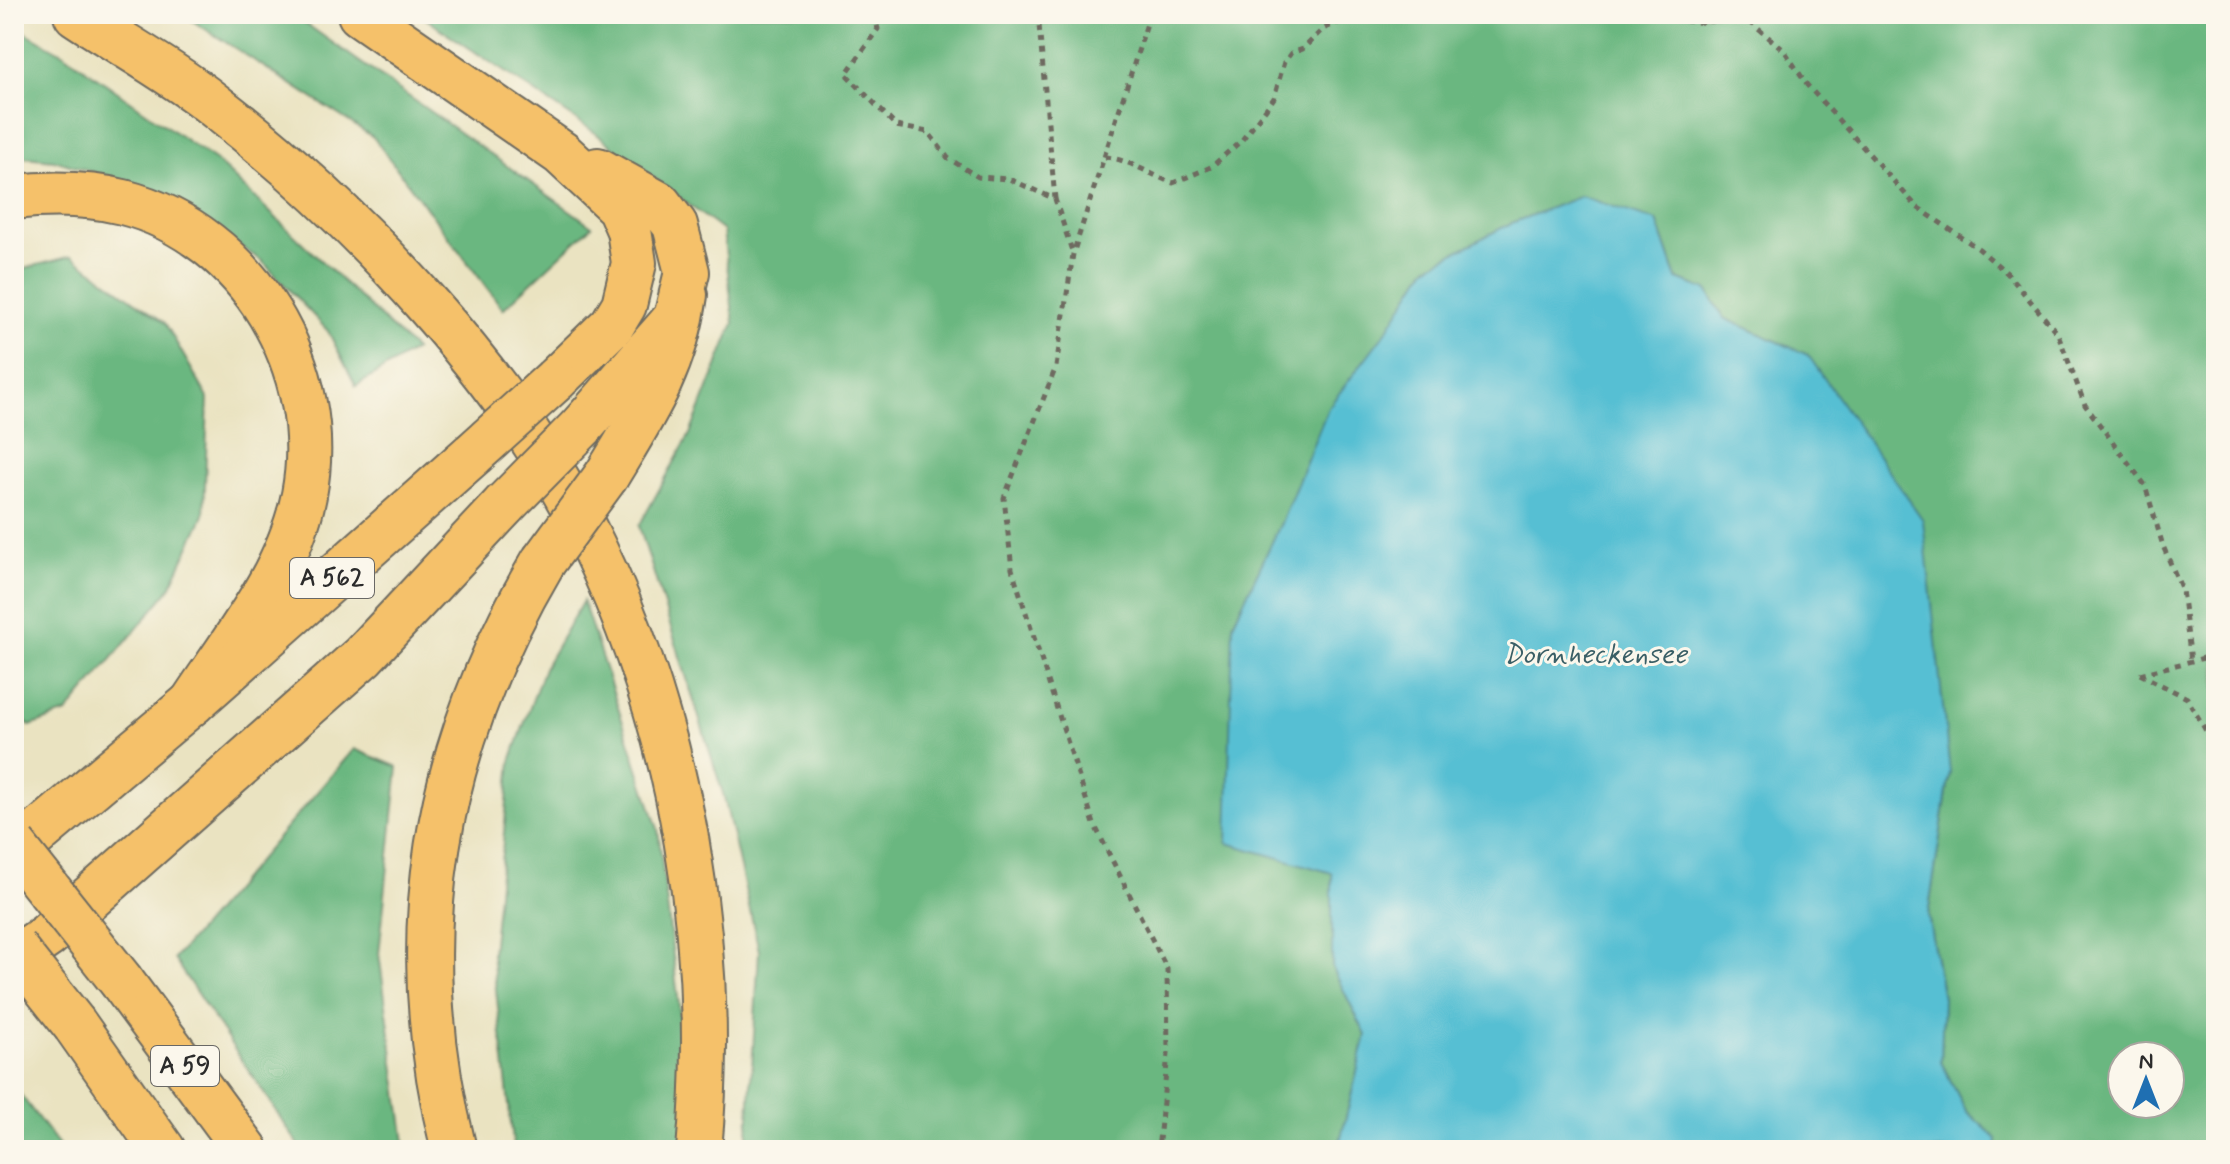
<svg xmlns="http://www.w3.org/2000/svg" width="2230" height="1164" viewBox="0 0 2230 1164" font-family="Mynerve,sans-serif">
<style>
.forest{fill:#6ab780;stroke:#4a7156;stroke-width:2;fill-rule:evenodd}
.water{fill:#56bfd3;stroke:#40757f;stroke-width:2}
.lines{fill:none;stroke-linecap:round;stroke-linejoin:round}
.trunk-casing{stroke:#6e6b60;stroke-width:48}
.motorway-casing{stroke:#6e6b60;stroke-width:48}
.path{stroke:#6e6b60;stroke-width:5;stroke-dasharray:6 6;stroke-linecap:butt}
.trunk{stroke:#f5c16b;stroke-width:44}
.motorway{stroke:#f5c16b;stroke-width:44}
.trunk-bridge-casing{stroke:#6e6b60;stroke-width:48;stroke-linecap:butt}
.motorway-bridge-casing{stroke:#6e6b60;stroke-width:48;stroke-linecap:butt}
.trunk-bridge{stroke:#f5c16b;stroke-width:44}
.motorway-bridge{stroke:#f5c16b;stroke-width:44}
.labels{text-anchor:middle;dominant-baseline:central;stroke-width:6;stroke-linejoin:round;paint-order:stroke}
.shield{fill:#fbf7ec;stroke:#696865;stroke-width:2}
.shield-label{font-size:24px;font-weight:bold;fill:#2b2b2b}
.water-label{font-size:28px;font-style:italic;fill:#3a5f66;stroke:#fbf7ec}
</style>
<rect width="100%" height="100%" fill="#fbf7ec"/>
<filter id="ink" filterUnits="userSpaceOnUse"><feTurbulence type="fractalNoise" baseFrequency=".0125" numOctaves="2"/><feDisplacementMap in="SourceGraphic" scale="16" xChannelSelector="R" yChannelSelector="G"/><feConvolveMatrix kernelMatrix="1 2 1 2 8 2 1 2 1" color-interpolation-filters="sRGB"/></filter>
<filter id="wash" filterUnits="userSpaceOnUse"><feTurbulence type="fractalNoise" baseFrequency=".006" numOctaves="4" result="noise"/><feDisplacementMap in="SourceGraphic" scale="32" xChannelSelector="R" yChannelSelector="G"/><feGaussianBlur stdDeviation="1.8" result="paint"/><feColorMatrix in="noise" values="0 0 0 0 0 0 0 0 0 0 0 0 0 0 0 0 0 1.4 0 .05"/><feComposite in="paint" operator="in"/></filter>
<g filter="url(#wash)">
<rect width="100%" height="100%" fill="#eae3c1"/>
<!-- forest -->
<g class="forest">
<path d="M 182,14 L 292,14 L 592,226 L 503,309 L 373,137 Z"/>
<path d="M 419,14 L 2216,14 L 2216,1150 L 1996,1150 L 1997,1139 L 1966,1111 L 1941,1062 L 1943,998 L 1928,915 L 1950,772 L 1808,355 L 1724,318 L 1707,290 L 1677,279 L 1657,221 L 1427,267 C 1355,381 1291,502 1233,624 L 1332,873 L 1332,967 L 1366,1035 L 1338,1150 L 747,1150 L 759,951 L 724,797 L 639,526 L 690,434 L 734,323 L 723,231 L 594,132 ZM 2122,1056 L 2170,1056 L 2170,1104 L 2122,1104 Z"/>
<path d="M 14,26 L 64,54 L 217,162 L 415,350 L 356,386 L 328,331 L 262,261 L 160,193 L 54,160 L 14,156 Z"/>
<path d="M 72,256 L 165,323 L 208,398 L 204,515 L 169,590 L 67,713 L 30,726 L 14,713 L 14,271 Z"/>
<path d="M 583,601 L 658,829 L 690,1099 L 682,1150 L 514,1150 L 492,954 L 511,761 L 544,668 Z"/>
<path d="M 354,749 L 398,767 L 379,954 L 406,1150 L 302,1150 L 174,959 Z"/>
<path d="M 14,1086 L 62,1150 L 14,1150 Z"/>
</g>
<!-- water -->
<path class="water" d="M 1581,196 L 1657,221 L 1677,279 L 1707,290 L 1724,318 L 1808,355 L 1923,520 L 1950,772 L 1928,915 L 1943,998 L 1941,1062 L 1966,1111 L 1997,1139 L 1996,1150 L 1338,1150 L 1366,1035 L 1332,967 L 1332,873 L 1227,843 L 1233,624 L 1281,523 L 1328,408 L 1387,330 L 1427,267 L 1509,224 Z"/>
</g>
<g filter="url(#ink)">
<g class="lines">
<defs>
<g id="trunk">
<path d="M 607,475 C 644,414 675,368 685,295"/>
<path d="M 454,1150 C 401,938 433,749 543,562"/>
</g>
<g id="motorway">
<path d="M 76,14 C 121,44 171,71 214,105 C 357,215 515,382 593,546 C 682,731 718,946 699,1150"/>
<path d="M 360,14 L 561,153 L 619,207 L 629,230 L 634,263 L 624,305 L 612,325 L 555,380"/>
<path d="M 14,197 C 51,193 86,193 123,202 C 249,234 328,370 304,495 C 289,572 234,639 192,703"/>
<path d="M 581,427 L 676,318 L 687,272 L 675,225 L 659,204 L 598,170"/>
<path d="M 14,853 L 192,703 L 473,454"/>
<path d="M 14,959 L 47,936 L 363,656 L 505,504"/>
<path d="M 122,982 L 246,1150"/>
<path d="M 75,1025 L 163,1150"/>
</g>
</defs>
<!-- trunk casing -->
<use href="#trunk" class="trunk-casing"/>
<!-- motorway casing -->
<use href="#motorway" class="motorway-casing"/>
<!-- path -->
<g class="path">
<path d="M 874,14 L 878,29 L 846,74 L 896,126 L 928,132 L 948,158 L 978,177 L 1009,179 L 1055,199 L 1073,254"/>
<path d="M 1038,14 L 1055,199"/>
<path d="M 1150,14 L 1073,254 L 1056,367 L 1004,498 L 1012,569 L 1094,824 L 1167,969 L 1168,1054 L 1158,1150"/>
<path d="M 1662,14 C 1693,23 1701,27 1733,14"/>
<path d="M 1740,14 L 1784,50 L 1807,85 L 1917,207 L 1979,249 L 2007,273 L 2058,334 L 2085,405 L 2145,485 L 2163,546 L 2182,590 L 2191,661"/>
<path d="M 1105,157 C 1129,159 1150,175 1173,183 L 1211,167 L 1242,140 L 1274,98 L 1284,62 L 1291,53 L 1303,49 L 1323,29 L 1359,14"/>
<path d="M 2140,674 L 2187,698 L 2216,748"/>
<path d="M 2140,674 L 2216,655"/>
</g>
<!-- trunk -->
<use href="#trunk" class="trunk"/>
<!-- motorway -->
<use href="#motorway" class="motorway"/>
<defs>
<path id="trunk-bridge" d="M 543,562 L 607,475"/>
<g id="motorway-bridge">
<path d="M 473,454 L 555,380"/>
<path d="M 505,504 L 581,427"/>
<path d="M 14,846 L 122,982"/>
<path d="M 14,948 L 75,1025"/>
</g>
</defs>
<!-- trunk-bridge casing -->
<use href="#trunk-bridge" class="trunk-bridge-casing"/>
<!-- motorway-bridge casing -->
<use href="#motorway-bridge" class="motorway-bridge-casing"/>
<!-- trunk-bridge -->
<use href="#trunk-bridge" class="trunk-bridge"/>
<!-- motorway-bridge -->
<use href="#motorway-bridge" class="motorway-bridge"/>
</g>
</g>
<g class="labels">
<!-- shield labels -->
<g class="shield">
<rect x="290" y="558" width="84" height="40" rx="6"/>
<rect x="151" y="1046" width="68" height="40" rx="6"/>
</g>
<g class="shield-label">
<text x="332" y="578">A 562</text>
<text x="185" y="1066">A 59</text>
</g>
<!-- water labels -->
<g class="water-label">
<text x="1595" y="655">Dornheckensee</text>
</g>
</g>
<!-- margin -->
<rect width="2230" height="1164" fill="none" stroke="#fbf7ec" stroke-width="48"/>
<!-- north arrow -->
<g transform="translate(2146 1080)"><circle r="38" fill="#fbf7ec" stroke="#a8a59f" stroke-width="2"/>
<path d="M0-6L14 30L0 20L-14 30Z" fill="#1f6fb2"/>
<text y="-12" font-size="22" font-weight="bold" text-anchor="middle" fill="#2b2b2b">N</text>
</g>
</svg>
